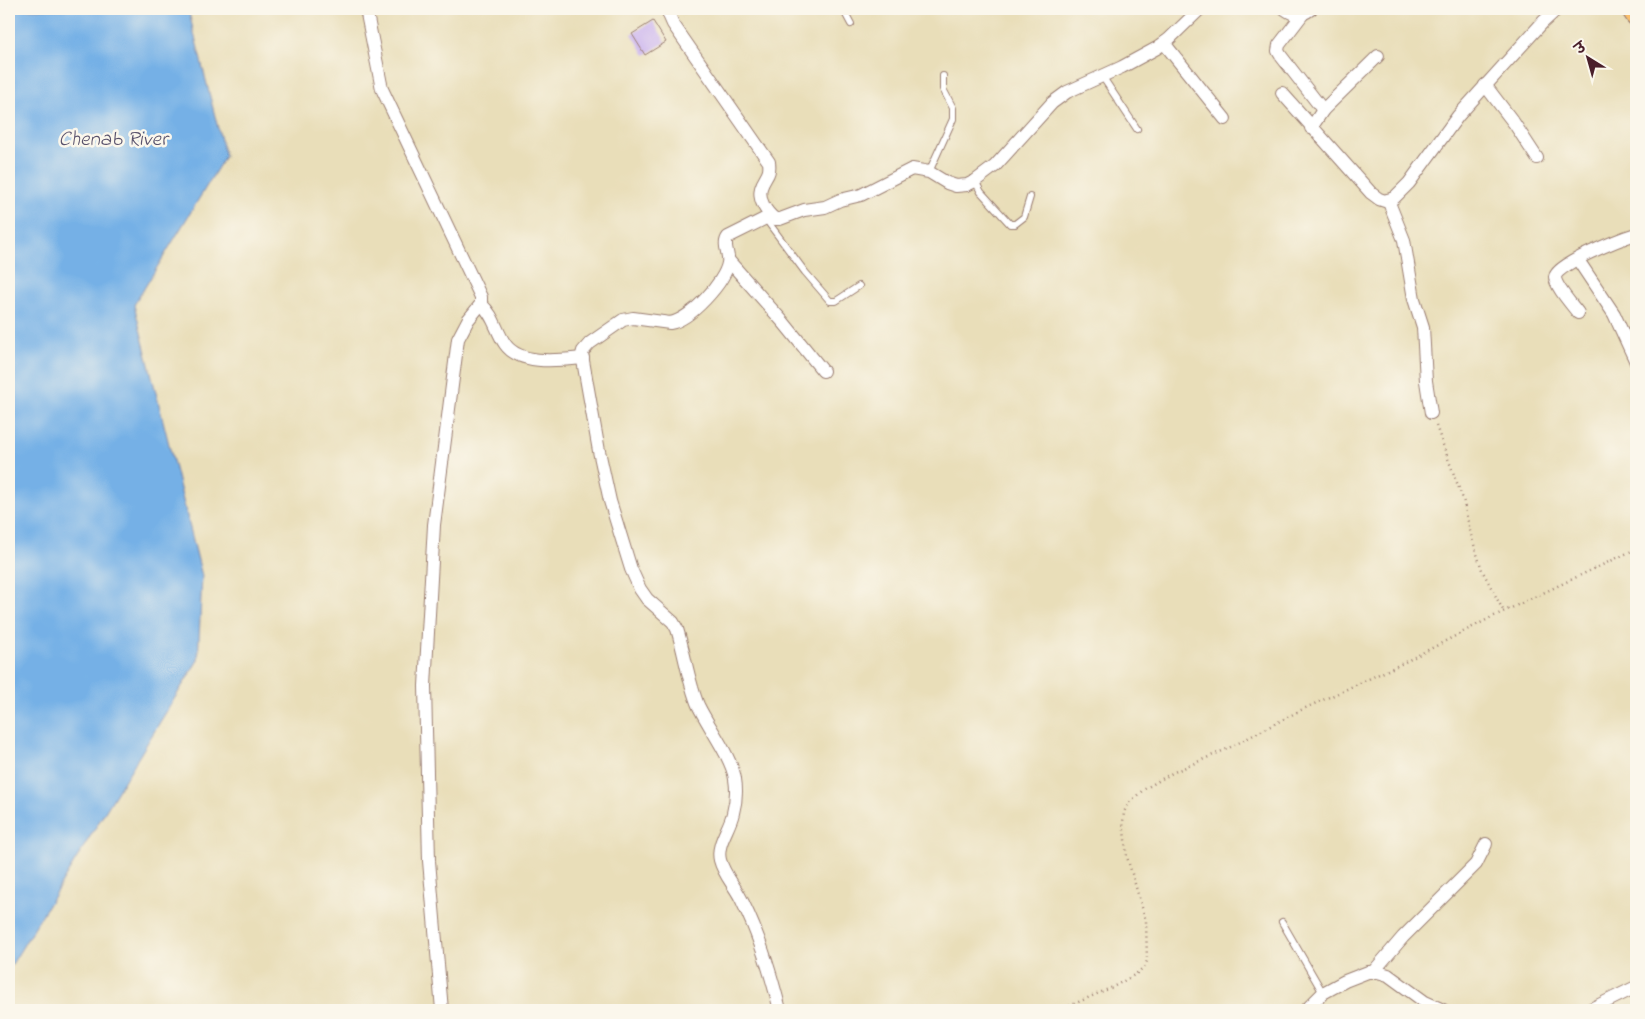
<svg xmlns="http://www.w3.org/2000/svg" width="1645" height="1019" viewBox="0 0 1645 1019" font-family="'Indie Flower','Playpen Sans Deva',sans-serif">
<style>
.water{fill:#75b0e6;stroke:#606888}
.building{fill:#c0a4ef}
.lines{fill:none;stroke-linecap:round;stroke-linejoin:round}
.service-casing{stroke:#9a7e72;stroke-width:8}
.minor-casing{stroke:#9a7e72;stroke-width:14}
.trunk-casing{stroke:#9a7e72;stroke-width:23}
.path{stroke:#9a7e72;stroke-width:2.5;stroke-dasharray:1 4;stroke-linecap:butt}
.service{stroke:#fff;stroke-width:6}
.minor{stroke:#fff;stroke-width:12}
.trunk{stroke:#f9bf6d;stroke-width:21}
.labels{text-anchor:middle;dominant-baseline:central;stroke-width:5;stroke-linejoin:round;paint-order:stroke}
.water-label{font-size:21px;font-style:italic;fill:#59526c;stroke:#fbf7ec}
</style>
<rect width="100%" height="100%" fill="#fbf7ec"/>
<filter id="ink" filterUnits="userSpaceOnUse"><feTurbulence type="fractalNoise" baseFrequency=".02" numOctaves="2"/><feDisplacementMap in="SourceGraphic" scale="10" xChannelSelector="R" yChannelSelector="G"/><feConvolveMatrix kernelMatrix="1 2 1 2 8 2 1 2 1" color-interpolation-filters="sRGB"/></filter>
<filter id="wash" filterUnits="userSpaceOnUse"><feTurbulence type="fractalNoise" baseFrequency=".0096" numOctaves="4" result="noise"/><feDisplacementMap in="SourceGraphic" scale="20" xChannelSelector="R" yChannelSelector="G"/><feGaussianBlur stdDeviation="1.12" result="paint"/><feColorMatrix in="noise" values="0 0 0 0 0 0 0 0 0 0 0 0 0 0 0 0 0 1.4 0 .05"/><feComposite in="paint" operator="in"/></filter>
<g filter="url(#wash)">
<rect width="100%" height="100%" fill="#e9deb9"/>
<!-- water -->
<path class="water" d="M 9,9 L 188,9 L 225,156 L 134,305 L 202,576 L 198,660 L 9,969 Z"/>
<g id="blocks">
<!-- building -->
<path class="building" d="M 653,21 L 666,42 L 645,55 L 632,34 Z"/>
</g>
</g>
<g filter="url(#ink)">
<use href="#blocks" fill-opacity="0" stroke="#9a7e72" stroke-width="1"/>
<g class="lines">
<defs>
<g id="service">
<path d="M 843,9 L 851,24"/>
<path d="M 1102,76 L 1137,129"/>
<path d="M 929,172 L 953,119 L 953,108 L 943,89 L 943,76"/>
<path d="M 975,181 L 981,192 L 1010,224 L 1015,224 L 1024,217 L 1030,197"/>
<path d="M 765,218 L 805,272 L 830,301 L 836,301 L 859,286"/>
<path d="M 1282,922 L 1323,993"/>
</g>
<g id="minor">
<path d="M 366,9 L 382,89 L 481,297 L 481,304 L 468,320 L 458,339 L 434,525 L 425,686 L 429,861 L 442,1010"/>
<path d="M 670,9 L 669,15 L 673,24 L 769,162 C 771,176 764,177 761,188 C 758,200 766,212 775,219 L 780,219 L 804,210 L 825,207 L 840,200 L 861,195 L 912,169 L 929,172 L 947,183 L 956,186 L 967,185 L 975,181 L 995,166 L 1052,103 L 1067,92 L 1122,67 L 1157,48 L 1169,39 L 1200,9"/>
<path d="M 1285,9 C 1295,16 1300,17 1311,9"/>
<path d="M 1302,15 L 1279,45 L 1278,51 L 1281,56 L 1323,110"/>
<path d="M 1164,43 L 1225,119"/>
<path d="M 1485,85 L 1514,123 L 1537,158"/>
<path d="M 1282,93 L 1371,193 L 1379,199 L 1385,201 L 1394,198 L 1409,183 L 1458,116 L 1543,22 L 1557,9"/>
<path d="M 1311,128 L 1323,110 L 1378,56"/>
<path d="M 1388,200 L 1404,240 L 1414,299 L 1423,327 L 1426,381 L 1431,413"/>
<path d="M 770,216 L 728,237 C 722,245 730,254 728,263 C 725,282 690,320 670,323 L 633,318 L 623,320 L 590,343 L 583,351 L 582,355 L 599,451 L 610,501 L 631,569 L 640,589 L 647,599 L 673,622 L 677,629 C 685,654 688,681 698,705 C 708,726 732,758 735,779 C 737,791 736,802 733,813 C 730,828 716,844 720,860 C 724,876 737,888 743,903 C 760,937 771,974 780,1010"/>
<path d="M 1578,260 L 1614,314 L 1636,362"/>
<path d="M 729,261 L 784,323 L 823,371"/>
<path d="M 481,304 C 494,315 496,331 505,344 C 520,366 561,360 583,358"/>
<path d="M 1578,313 C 1573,306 1555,286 1555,277 C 1556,264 1623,238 1636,234"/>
<path d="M 1373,972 L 1403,937 L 1476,864 L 1486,844"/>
<path d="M 1306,1010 L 1323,993 L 1345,981 L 1368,972 L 1378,972 L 1388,975 L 1425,1002 L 1443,1010"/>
<path d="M 1589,1010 L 1636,987"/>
</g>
<path id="trunk" d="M 1632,9 L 1636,15"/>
</defs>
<!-- service casing -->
<use href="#service" class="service-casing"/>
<!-- minor casing -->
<use href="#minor" class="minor-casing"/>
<!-- trunk casing -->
<use href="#trunk" class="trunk-casing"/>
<!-- path -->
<g class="path">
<path d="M 1436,426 L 1463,499 L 1471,535 L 1482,570 L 1504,612"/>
<path d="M 1060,1010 L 1113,987 L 1136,974 L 1144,967 L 1147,961 L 1146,921 L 1127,857 L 1123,822 L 1124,812 L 1129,803 L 1143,790 L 1172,773 L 1227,749 L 1299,711 L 1401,664 L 1490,618 L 1636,549"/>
</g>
<!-- service -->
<use href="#service" class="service"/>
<!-- minor -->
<use href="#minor" class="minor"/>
<!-- trunk -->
<use href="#trunk" class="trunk"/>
</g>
</g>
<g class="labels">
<!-- water labels -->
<g class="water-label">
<text x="113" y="140">Chenab River</text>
</g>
</g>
<!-- margin -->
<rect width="1645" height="1019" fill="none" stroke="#fbf7ec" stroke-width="30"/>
<!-- north arrow -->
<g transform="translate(1588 58) rotate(323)" stroke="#fbf7ec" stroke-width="4" paint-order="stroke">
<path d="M0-4L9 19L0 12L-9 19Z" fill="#4a1f2b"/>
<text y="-8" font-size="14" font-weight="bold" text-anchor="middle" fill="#4a1f2b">उ</text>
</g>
</svg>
